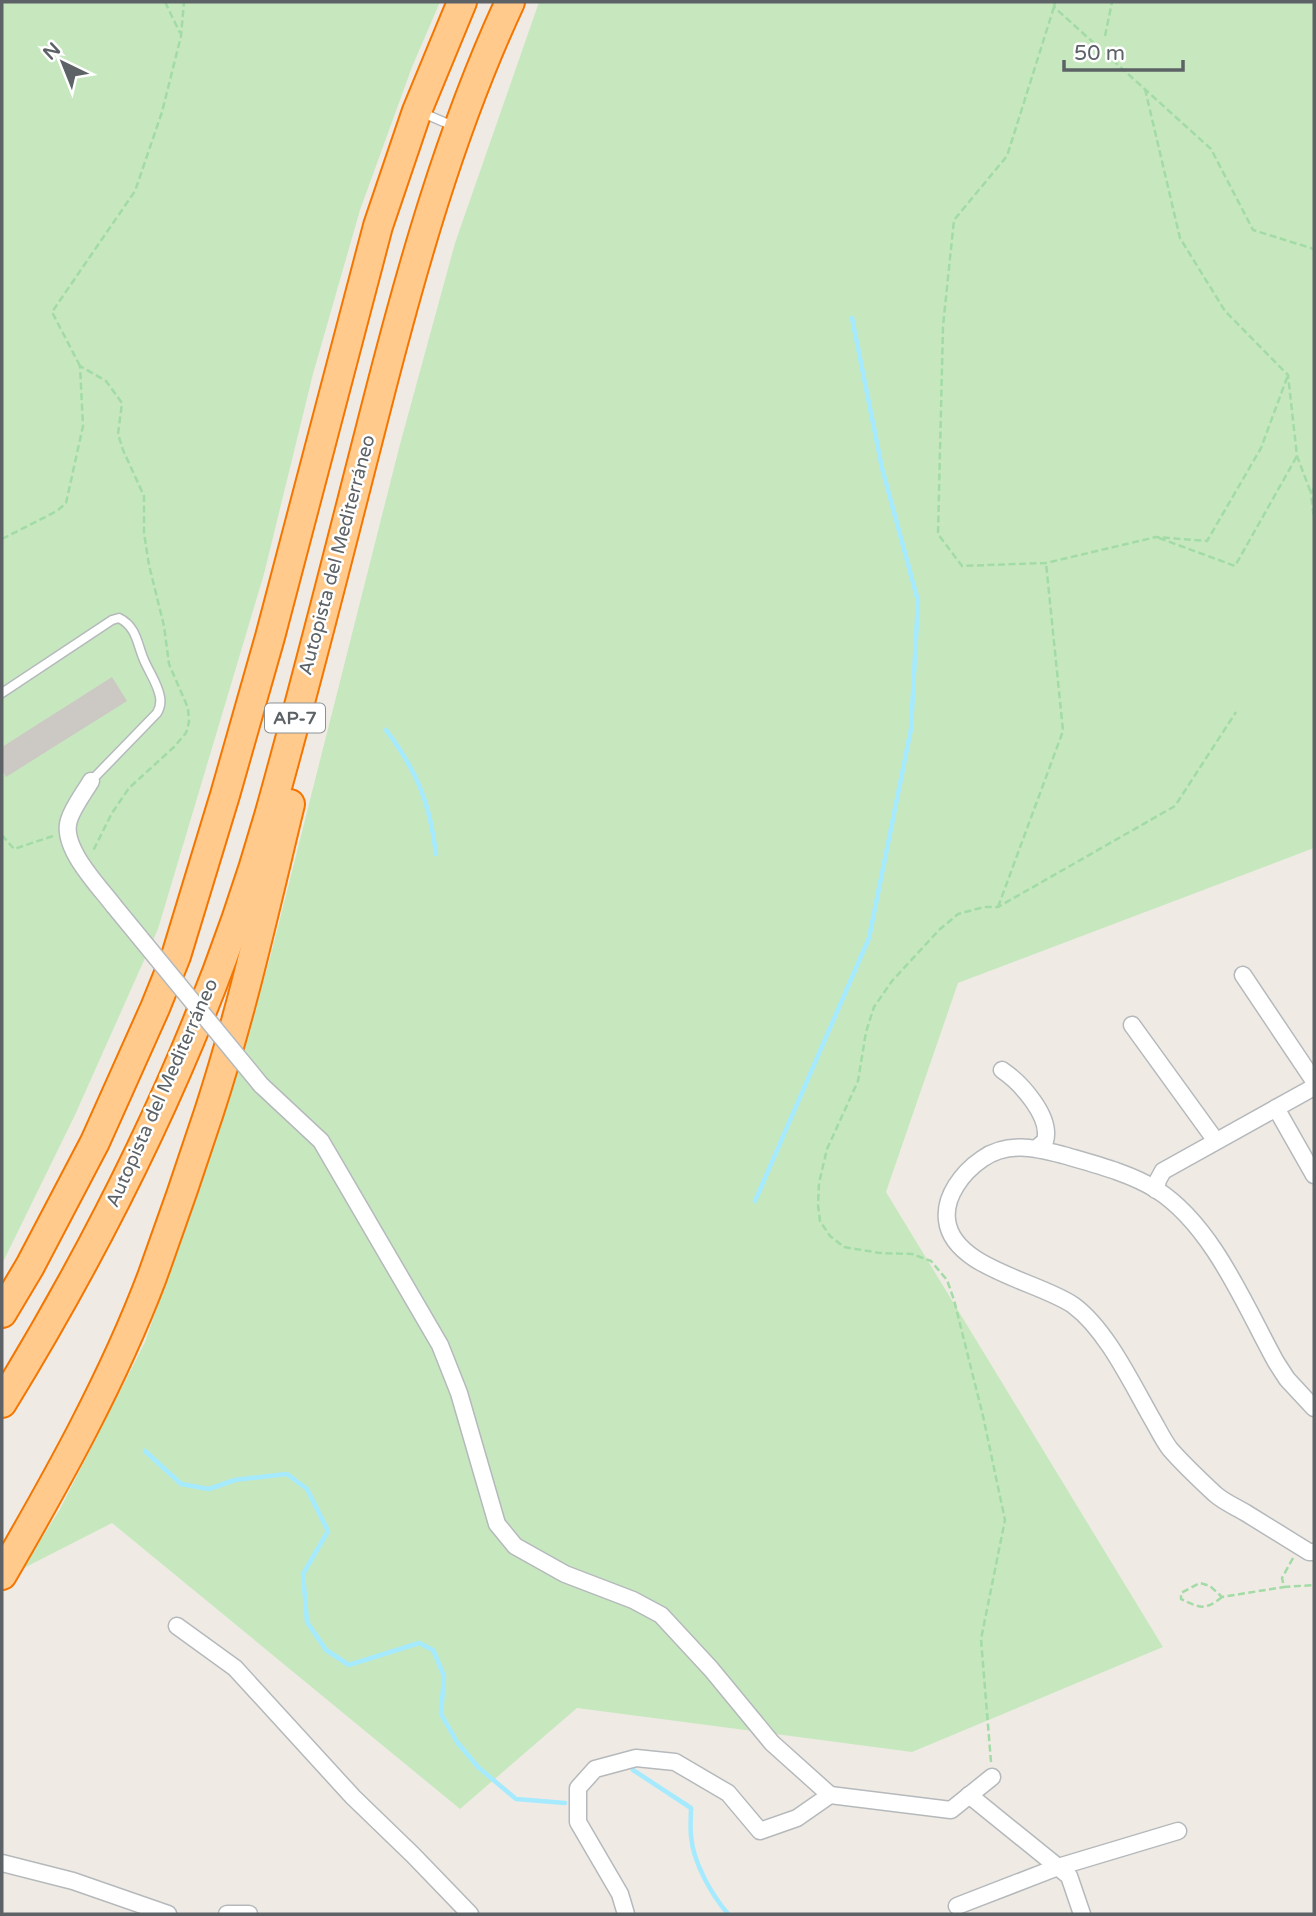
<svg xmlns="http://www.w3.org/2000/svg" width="1316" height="1916" viewBox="0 0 1316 1916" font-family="'Varela Round',sans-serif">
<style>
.green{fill:#c7e8bf}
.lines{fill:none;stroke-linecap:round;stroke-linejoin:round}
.stream{stroke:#a5eaff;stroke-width:4.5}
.building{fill:#ccc8c3}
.service-casing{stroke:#b5b9bc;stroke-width:11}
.minor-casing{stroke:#b5b9bc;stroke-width:19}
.motorway-casing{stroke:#f47600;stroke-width:32}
.path{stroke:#a2dba5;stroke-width:2.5;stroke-dasharray:7 3.5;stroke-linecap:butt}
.service{stroke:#fff;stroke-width:8}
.minor{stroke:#fff;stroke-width:16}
.motorway{stroke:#ffca8c;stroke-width:28}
.minor-bridge-casing{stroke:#b5b9bc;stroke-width:19;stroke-linecap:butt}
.minor-bridge{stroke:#fff;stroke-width:16}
.labels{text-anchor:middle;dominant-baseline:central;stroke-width:5;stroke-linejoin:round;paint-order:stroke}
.shield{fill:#fff;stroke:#8d9194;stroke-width:2}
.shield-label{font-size:18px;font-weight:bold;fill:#5c6266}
.street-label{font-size:19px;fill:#5c6266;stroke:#fff}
</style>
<rect width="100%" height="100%" fill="#efebe4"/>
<!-- green -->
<g class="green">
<path d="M 2,2 L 440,2 L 412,67 L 360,210 L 313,374 L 264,574 L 158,929 L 75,1115 L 2,1264 Z"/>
<path d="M 539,2 L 1314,2 L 1314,848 L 958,983 L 886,1192 L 1163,1647 L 912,1752 L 577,1708 L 460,1809 L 112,1523 L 22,1569 L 60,1509 L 145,1342 L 220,1126 L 270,958 L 399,448 L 455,243 Z"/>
</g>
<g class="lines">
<!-- stream -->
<g class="stream">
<path d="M 386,730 C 417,771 430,803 436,854"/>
<path d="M 755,1201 L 869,938 L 911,729 L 918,601 L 882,468 L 852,318"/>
<path d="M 145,1451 L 181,1484 L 209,1489 L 235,1480 L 287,1474 L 307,1489 L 328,1531 L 303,1574 L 307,1622 L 326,1650 L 349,1665 L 419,1643 L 433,1650 L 444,1676 L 441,1714 L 457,1742 L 478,1767 L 516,1799 L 565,1803"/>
<path d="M 633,1770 L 691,1808 C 691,1817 690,1827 691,1836 C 693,1862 711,1894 728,1914"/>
</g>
</g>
<!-- building -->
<path class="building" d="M 112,677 L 127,701 L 6,777 L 2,770 L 2,747 Z"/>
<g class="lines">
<defs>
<g id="service">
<path d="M 423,113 L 453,126"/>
<path d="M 2,693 L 112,620 L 119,618 C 137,627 137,644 144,660 C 149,672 158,684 160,697 C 161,703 160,708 157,713 L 91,781"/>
</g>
<g id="minor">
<path d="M 91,781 C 84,793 73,807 69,820 C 60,847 99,886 114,906"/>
<path d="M 1243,975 L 1314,1081"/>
<path d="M 1132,1025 L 1216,1141"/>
<path d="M 1002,1070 C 1021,1083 1052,1117 1045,1141 L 1037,1148"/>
<path d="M 261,1085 L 321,1141 L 440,1345 L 459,1393 L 497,1524 L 515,1546 L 565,1574 L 633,1600 L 661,1615 L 711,1669 L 772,1743 L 830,1795"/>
<path d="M 1276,1108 L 1314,1175"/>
<path d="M 1156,1190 L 1158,1180 L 1163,1171 L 1314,1087"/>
<path d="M 1314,1408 L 1287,1379 L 1276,1362 C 1245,1306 1213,1226 1157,1190 C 1130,1173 1094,1164 1063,1155 C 1035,1148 1008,1141 982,1159 C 963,1172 944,1196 947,1220 C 952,1268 1038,1281 1073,1305 C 1106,1329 1131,1382 1151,1417 C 1157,1427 1163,1440 1170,1449 C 1183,1464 1200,1480 1215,1494 C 1224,1502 1236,1507 1246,1513 C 1267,1526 1288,1539 1309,1552 L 1314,1552"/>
<path d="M 177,1626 L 235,1668 L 353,1797 L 413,1855 L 470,1914"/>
<path d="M 969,1795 L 1069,1876 L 1082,1914"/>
<path d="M 2,1863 L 73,1881 L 168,1914"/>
<path d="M 957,1906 L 1058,1867 L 1178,1831"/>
<path d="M 227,1914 L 249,1914"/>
<path d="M 626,1914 L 620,1894 L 578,1822 L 578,1788 L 595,1769 L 636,1758 L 675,1762 L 728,1793 L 760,1831 L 797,1818 L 830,1795 L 951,1810 L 992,1777"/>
</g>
<g id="motorway">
<path d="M 2,1313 L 30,1266 L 95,1142 L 155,1008 L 176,956 L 225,795 L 270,637 L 378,226 L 417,111 L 462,2"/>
<path d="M 2,1403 C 114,1220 210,1023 269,816 C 307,681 341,544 376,408 C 411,271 450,131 510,2"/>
<path d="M 2,1575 C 57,1480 113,1380 152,1277 C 172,1222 191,1167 209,1112 C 242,1011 265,907 290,804"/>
</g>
</defs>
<!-- service casing -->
<use href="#service" class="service-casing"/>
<!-- minor casing -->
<use href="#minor" class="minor-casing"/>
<!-- motorway casing -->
<use href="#motorway" class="motorway-casing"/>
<!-- path -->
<g class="path">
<path d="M 165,2 L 180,33"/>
<path d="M 1055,2 L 1054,7 L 1211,149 L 1253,230 L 1314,249"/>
<path d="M 1054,7 L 1007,156 L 954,220 L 943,326 L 938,534 L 962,566 L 1046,563 L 1156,537 L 1207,541 L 1261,448 L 1288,375"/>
<path d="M 1105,36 L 1112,2"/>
<path d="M 1145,89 L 1180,238 L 1225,311 L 1288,375 L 1297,456 L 1311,493"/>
<path d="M 80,366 L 52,312 L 135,191 L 162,112 L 181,36 L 184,2"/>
<path d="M 1314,488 L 1311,493 L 1314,520"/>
<path d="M 1159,538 L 1235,566 L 1297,456"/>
<path d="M 2,539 L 57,511 L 66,503 L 83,426 L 80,366 L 106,381 L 122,403 L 118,434 L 123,450 L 144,496 L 144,533 L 149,565 L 164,626 L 169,664 L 188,708 L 189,722 L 186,733 L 174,747 L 129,788 L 112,813 L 93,851"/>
<path d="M 2,835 L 14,849 L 53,836"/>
<path d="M 998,907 L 1063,731 L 1046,563"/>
<path d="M 1293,1558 L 1282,1578 L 1284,1587 L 1314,1585"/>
<path d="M 1222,1597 C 1205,1611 1200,1608 1181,1599 L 1181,1593 L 1200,1583 L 1210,1586 L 1222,1597 L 1284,1587"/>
<path d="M 991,1762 L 981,1639 L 1005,1520 L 983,1416 L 954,1300 L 947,1280 L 931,1261 L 912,1254 L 880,1253 L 844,1247 L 830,1236 L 820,1221 L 818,1205 L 819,1183 L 827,1149 L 858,1081 L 866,1032 L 874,1007 L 892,981 L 939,930 L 958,914 L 984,907 L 998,907 L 1175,806 L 1236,712"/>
</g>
<!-- service -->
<use href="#service" class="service"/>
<!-- minor -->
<use href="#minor" class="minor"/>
<!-- motorway -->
<use href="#motorway" class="motorway"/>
<defs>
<path id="minor-bridge" d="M 114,906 L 261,1085"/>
</defs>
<!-- minor-bridge casing -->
<use href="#minor-bridge" class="minor-bridge-casing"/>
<!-- minor-bridge -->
<use href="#minor-bridge" class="minor-bridge"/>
</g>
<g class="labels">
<!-- shield labels -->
<rect class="shield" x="265" y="703.5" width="60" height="29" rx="5"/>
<g class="shield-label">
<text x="295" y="718">AP-7</text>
</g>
<!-- street labels -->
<g class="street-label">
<text transform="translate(337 555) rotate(-75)">Autopista del Mediterráneo</text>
<text transform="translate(162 1093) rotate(-66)">Autopista del Mediterráneo</text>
</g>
</g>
<!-- border -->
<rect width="1316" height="1916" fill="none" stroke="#5c6266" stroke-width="7"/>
<!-- north arrow -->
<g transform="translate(63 63) rotate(317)" stroke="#ffffff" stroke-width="5" paint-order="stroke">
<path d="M0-5L12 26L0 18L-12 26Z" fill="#5c6266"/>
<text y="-10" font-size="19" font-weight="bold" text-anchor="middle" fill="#5c6266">N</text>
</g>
<!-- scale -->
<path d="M1064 60v10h119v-10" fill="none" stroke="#5c6266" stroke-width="3.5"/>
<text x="1074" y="60" font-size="21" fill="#5c6266" stroke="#ffffff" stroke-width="5" paint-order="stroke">50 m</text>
</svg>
